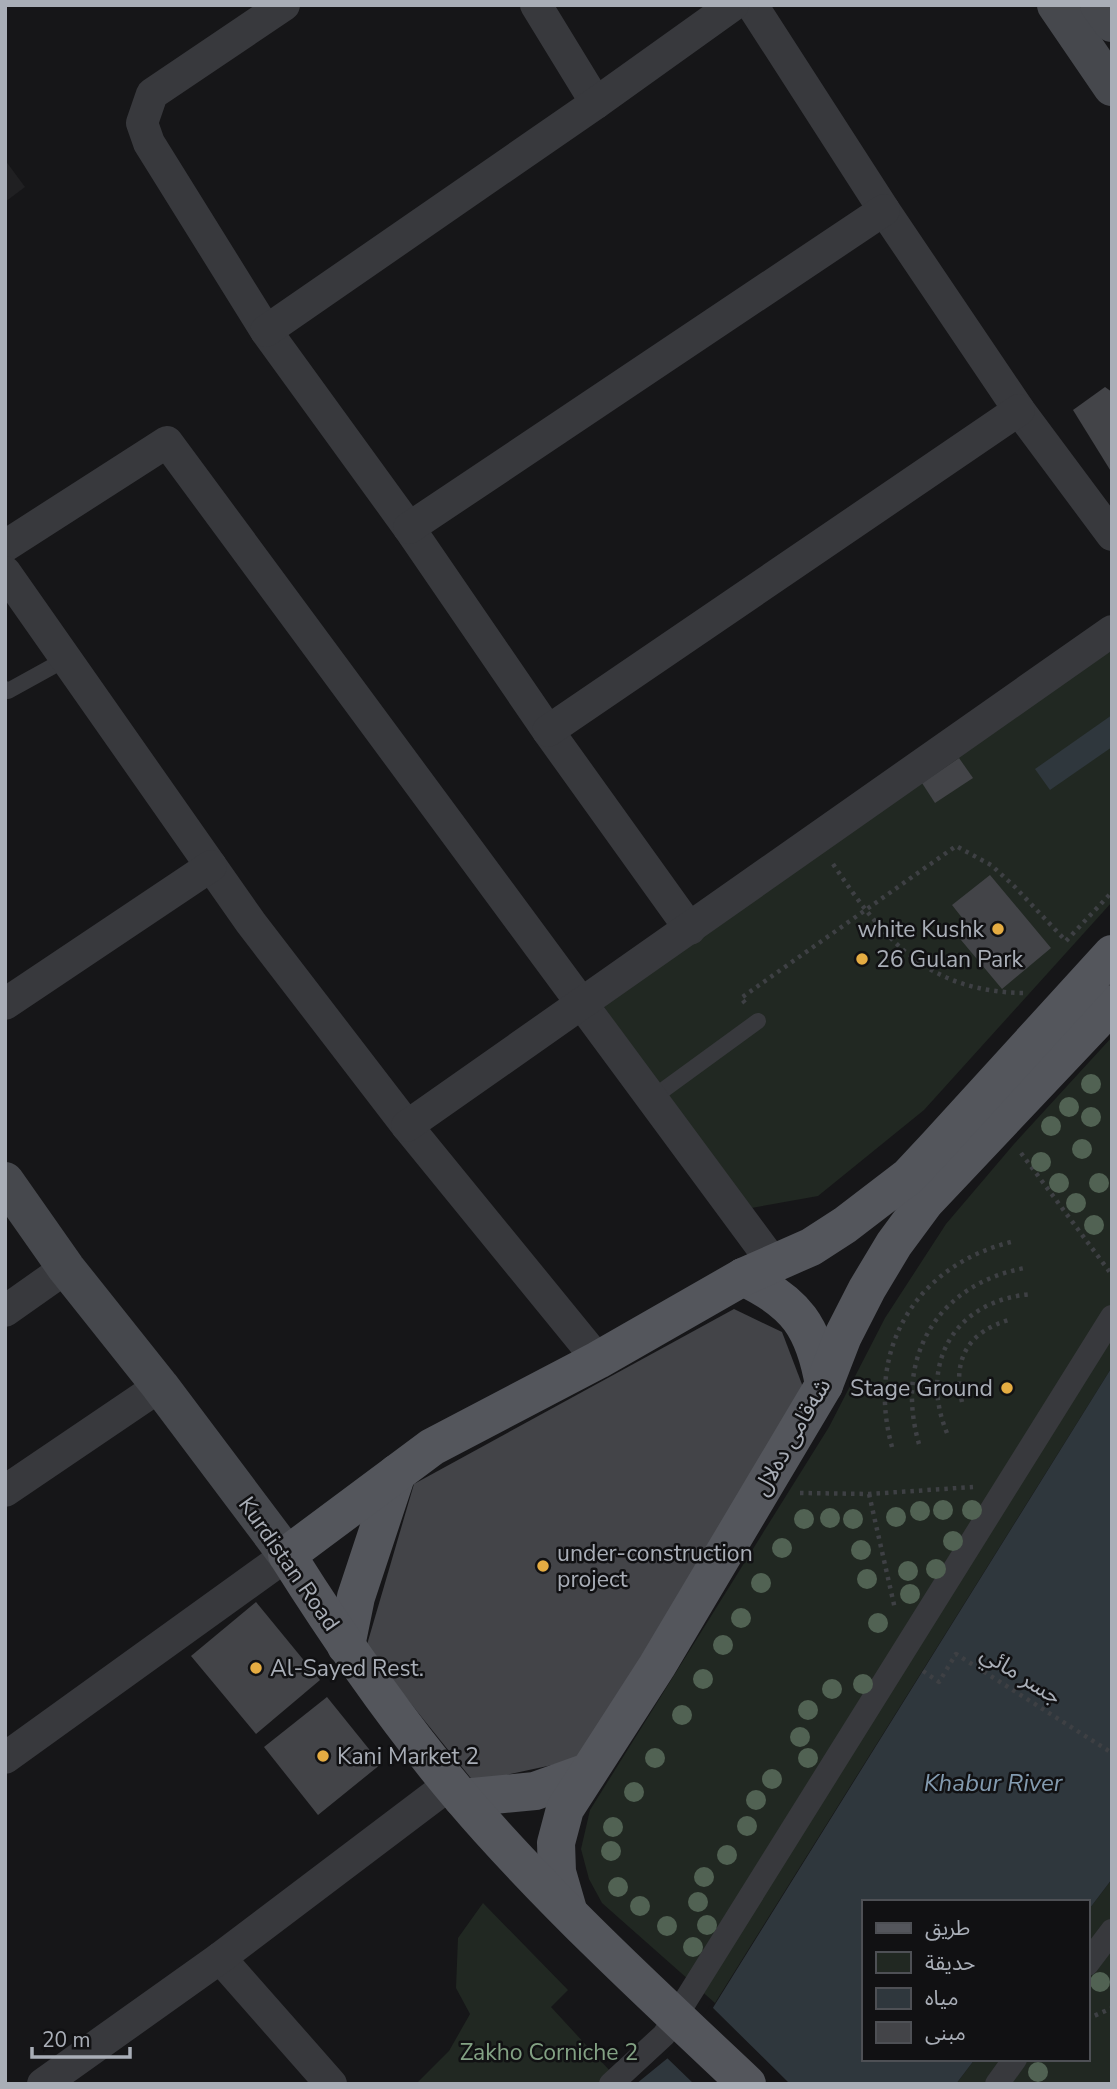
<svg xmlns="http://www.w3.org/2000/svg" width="1117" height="2089" viewBox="0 0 1117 2089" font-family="'Nunito Sans','Noto Sans Arabic',sans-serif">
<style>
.built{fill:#202022}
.green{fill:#212822}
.water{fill:#2f373d}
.pier{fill:#161618}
.building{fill:#434448}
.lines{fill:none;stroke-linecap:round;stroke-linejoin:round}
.path{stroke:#3e4044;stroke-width:4.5;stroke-dasharray:3.5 5;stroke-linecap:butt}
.service{stroke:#38393d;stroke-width:16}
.pedestrian{stroke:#38393d;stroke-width:24}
.minor{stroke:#38393d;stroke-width:32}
.secondary{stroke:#46484d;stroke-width:38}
.primary{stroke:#54565c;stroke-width:38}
.tree{fill:#516253}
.poi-dot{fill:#e5ac42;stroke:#111113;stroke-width:2.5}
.labels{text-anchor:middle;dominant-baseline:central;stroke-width:5;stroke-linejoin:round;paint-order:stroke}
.poi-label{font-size:23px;fill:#a9aeb7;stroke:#111113;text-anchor:start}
.street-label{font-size:23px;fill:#a9aeb7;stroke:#111113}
.park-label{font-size:23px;fill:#82a183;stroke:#111113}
.water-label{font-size:24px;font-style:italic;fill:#839bb0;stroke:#111113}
</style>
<rect width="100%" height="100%" fill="#161618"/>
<!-- built -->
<path class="built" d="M 5,160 L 25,187 L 5,202 Z"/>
<!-- green -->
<g class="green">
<path d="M 1112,638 L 1112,902 L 924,1110 L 818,1196 L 746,1209 L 602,1004 Z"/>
<path d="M 1112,1037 L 1112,1367 L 715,2003 L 602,1903 L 589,1879 L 581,1849 L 590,1810 L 829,1427 L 885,1318 L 946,1224 L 1014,1144 Z"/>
<path d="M 1112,1879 L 1112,2084 L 956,2084 L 975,2059 L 1087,2059 L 1087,1912 Z"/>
<path d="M 483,1903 L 568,1990 L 551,2007 L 622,2084 L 416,2084 L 449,2051 L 470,2014 L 456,1988 L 458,1938 Z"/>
</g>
<!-- water -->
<g class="water">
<path d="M 1112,715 L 1112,747 L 1050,790 L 1035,769 Z"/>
<path d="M 1112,1367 L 1112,1879 L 1087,1912 L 1087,1902 L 863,1902 L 863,2059 L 975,2059 L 956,2084 L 636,2084 L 696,2035 Z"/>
</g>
<!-- pier -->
<path class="pier" d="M 710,2005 L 790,2084 L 694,2084 L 665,2056 L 693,2033 Z"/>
<!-- building -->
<g class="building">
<path d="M 1105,387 L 1112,392 L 1112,473 L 1073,410 Z"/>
<path d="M 959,758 L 973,778 L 935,803 L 922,783 Z"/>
<path d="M 990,875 L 1051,948 L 1002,989 L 956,934 L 967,924 L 952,905 Z"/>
<path d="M 734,1309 L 782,1332 L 803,1387 L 580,1759 L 474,1782 L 366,1648 L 414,1484 Z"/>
<path d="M 256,1602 L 320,1680 L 256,1734 L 191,1656 Z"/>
<path d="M 327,1697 L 381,1764 L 318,1815 L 264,1747 Z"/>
</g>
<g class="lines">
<!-- path -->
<g class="path">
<path d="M 833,864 C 884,940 928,993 1027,993"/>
<path d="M 745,1003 L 741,998 L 956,846 L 991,865 L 1014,886 L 1066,941 L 1112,892"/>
<path d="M 1021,1153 L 1112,1275"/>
<path d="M 962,1402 C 952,1359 968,1331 1012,1319"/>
<path d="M 947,1433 C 918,1363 955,1300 1032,1294"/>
<path d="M 919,1444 C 894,1358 937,1284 1025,1268"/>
<path d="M 892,1447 C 865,1349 916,1264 1015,1241"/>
<path d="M 800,1493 L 869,1494 L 973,1487"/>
<path d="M 869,1494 L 895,1609"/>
<path d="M 923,1671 L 939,1682 L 956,1654 L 1112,1753"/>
<path d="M 1087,2019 L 1112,2008"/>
</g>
<!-- service -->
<g class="service">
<path d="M 5,689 L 8,691 L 66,659"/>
<path d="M 651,1099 L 758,1021"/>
</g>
<!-- pedestrian -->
<g class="pedestrian">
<path d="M 1087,1964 L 1112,1931"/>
<path d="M 611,2084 L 664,2035 L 1112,1317"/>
<path d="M 997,2084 L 1015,2059"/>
</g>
<!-- minor -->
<g class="minor">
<path d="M 284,5 L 152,94 L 142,123 L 149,143 L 266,331 L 409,528 L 548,731 L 690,929"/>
<path d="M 536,5 L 596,103"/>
<path d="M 752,5 L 884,210 L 1019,410 L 1112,535"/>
<path d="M 266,331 L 596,103 L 733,5"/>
<path d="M 409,528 L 884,210"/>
<path d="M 5,546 L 167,442 L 774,1264"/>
<path d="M 5,572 L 251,923 L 407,1126 L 598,1360"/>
<path d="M 548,731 L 1019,410"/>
<path d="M 5,1004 L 211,866"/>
<path d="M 407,1126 L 1112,631"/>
<path d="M 5,1311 L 66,1268"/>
<path d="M 5,1491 L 160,1386"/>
<path d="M 5,1758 L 287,1555"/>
<path d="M 220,1958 L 331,2084"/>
<path d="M 43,2084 L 220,1958 L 450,1784"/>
</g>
<!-- secondary -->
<g class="secondary">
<path d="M 1056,5 L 1112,87"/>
<path d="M 1099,5 L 1112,23"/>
<path d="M 5,1181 L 66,1268 L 160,1386 L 287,1555"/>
</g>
<!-- primary -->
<g class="primary">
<path d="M 743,1277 C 796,1302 814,1327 824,1385"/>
<path d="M 346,1646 L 356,1597 L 397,1473"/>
<path d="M 462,1798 L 535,1791 L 588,1772"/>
<path d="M 568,1910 L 557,1872 L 556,1843 L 565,1809 L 657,1666 L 824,1385 L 843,1336 L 867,1289 L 894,1244 L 925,1202 L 1112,1004"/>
<path d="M 747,2084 C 659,2001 570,1919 489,1829 C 413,1745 348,1652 287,1555 L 432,1447 L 598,1360 L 743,1277 L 811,1247 L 845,1225 L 909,1176 L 937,1146 L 1112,954"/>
</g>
</g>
<!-- trees -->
<g class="tree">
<circle cx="1091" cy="1084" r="10"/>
<circle cx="1069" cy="1107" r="10"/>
<circle cx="1091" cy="1117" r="10"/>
<circle cx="1051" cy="1126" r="10"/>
<circle cx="1082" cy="1149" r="10"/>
<circle cx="1041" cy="1162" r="10"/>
<circle cx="1059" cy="1183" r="10"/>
<circle cx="1099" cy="1183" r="10"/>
<circle cx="1076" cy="1203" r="10"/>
<circle cx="1094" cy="1225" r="10"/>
<circle cx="943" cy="1510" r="10"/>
<circle cx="972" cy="1510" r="10"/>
<circle cx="920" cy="1511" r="10"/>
<circle cx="896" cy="1517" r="10"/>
<circle cx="830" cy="1518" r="10"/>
<circle cx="804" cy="1519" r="10"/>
<circle cx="853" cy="1519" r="10"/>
<circle cx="953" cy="1541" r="10"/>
<circle cx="782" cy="1548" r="10"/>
<circle cx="861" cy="1550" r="10"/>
<circle cx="936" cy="1569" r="10"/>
<circle cx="908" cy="1571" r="10"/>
<circle cx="867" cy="1579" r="10"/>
<circle cx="761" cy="1583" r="10"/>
<circle cx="910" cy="1594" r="10"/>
<circle cx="741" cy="1618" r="10"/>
<circle cx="878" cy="1623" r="10"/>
<circle cx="723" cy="1645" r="10"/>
<circle cx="703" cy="1679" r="10"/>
<circle cx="863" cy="1684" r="10"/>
<circle cx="832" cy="1689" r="10"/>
<circle cx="808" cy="1710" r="10"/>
<circle cx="682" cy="1715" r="10"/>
<circle cx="800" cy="1737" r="10"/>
<circle cx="655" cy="1758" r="10"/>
<circle cx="808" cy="1758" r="10"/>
<circle cx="772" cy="1779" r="10"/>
<circle cx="634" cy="1792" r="10"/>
<circle cx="756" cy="1800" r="10"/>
<circle cx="747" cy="1826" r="10"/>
<circle cx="613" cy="1827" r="10"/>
<circle cx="611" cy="1851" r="10"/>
<circle cx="727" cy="1855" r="10"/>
<circle cx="704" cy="1877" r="10"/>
<circle cx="618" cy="1887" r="10"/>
<circle cx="698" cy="1902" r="10"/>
<circle cx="640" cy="1906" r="10"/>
<circle cx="707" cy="1925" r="10"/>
<circle cx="667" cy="1926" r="10"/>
<circle cx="693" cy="1947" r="10"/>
<circle cx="1100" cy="1982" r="10"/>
<circle cx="1038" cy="2072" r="10"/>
</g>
<!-- markers -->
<g class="poi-dot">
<circle cx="998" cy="929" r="7"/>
<circle cx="862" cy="959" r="7"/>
<circle cx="1007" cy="1388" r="7"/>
<circle cx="543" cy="1566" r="7"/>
<circle cx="256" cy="1668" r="7"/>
<circle cx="323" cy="1756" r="7"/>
</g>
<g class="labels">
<!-- poi labels -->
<g class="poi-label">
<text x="984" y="929" text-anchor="end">white Kushk</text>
<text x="876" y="959">26 Gulan Park</text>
<text x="993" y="1388" text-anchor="end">Stage Ground</text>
<text x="557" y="1553">under-construction<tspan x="557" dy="26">project</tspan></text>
<text x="270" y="1668">Al-Sayed Rest.</text>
<text x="337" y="1756">Kani Market 2</text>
</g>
<!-- street labels -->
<g class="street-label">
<text transform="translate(792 1437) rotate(-60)">شەقامی دەلال</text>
<text transform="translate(289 1564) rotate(55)">Kurdistan Road</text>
<text transform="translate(1021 1675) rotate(32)">جسر مائي</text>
</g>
<!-- park labels -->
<g class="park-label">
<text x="549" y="2052">Zakho Corniche 2</text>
</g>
<!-- water labels -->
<g class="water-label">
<text x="993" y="1783">Khabur River</text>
</g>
</g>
<!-- border -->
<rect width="1117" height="2089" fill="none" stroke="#a9aeb7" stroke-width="14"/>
<!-- legend -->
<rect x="862" y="1900" width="228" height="161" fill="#111113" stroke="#4e5055" stroke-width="2"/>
<rect x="876" y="1923" width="35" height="10" fill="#54565c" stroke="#4e5055" stroke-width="2"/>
<text x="925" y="1935" font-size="21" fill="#a9aeb7">طريق</text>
<rect x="876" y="1952" width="35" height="21" fill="#212822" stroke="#4e5055" stroke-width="2"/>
<text x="925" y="1970" font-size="21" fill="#a9aeb7">حديقة</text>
<rect x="876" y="1988" width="35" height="21" fill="#2f373d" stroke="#4e5055" stroke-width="2"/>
<text x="925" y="2005" font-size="21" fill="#a9aeb7">مياه</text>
<rect x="876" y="2022" width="35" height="21" fill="#434448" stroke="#4e5055" stroke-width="2"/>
<text x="925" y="2040" font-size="21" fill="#a9aeb7">مبنى</text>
<!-- scale -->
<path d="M32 2047v10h98v-10" fill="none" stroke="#a9aeb7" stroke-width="3.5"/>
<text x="42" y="2047" font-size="21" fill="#a9aeb7" stroke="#111113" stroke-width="5" paint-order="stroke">20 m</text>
</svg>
